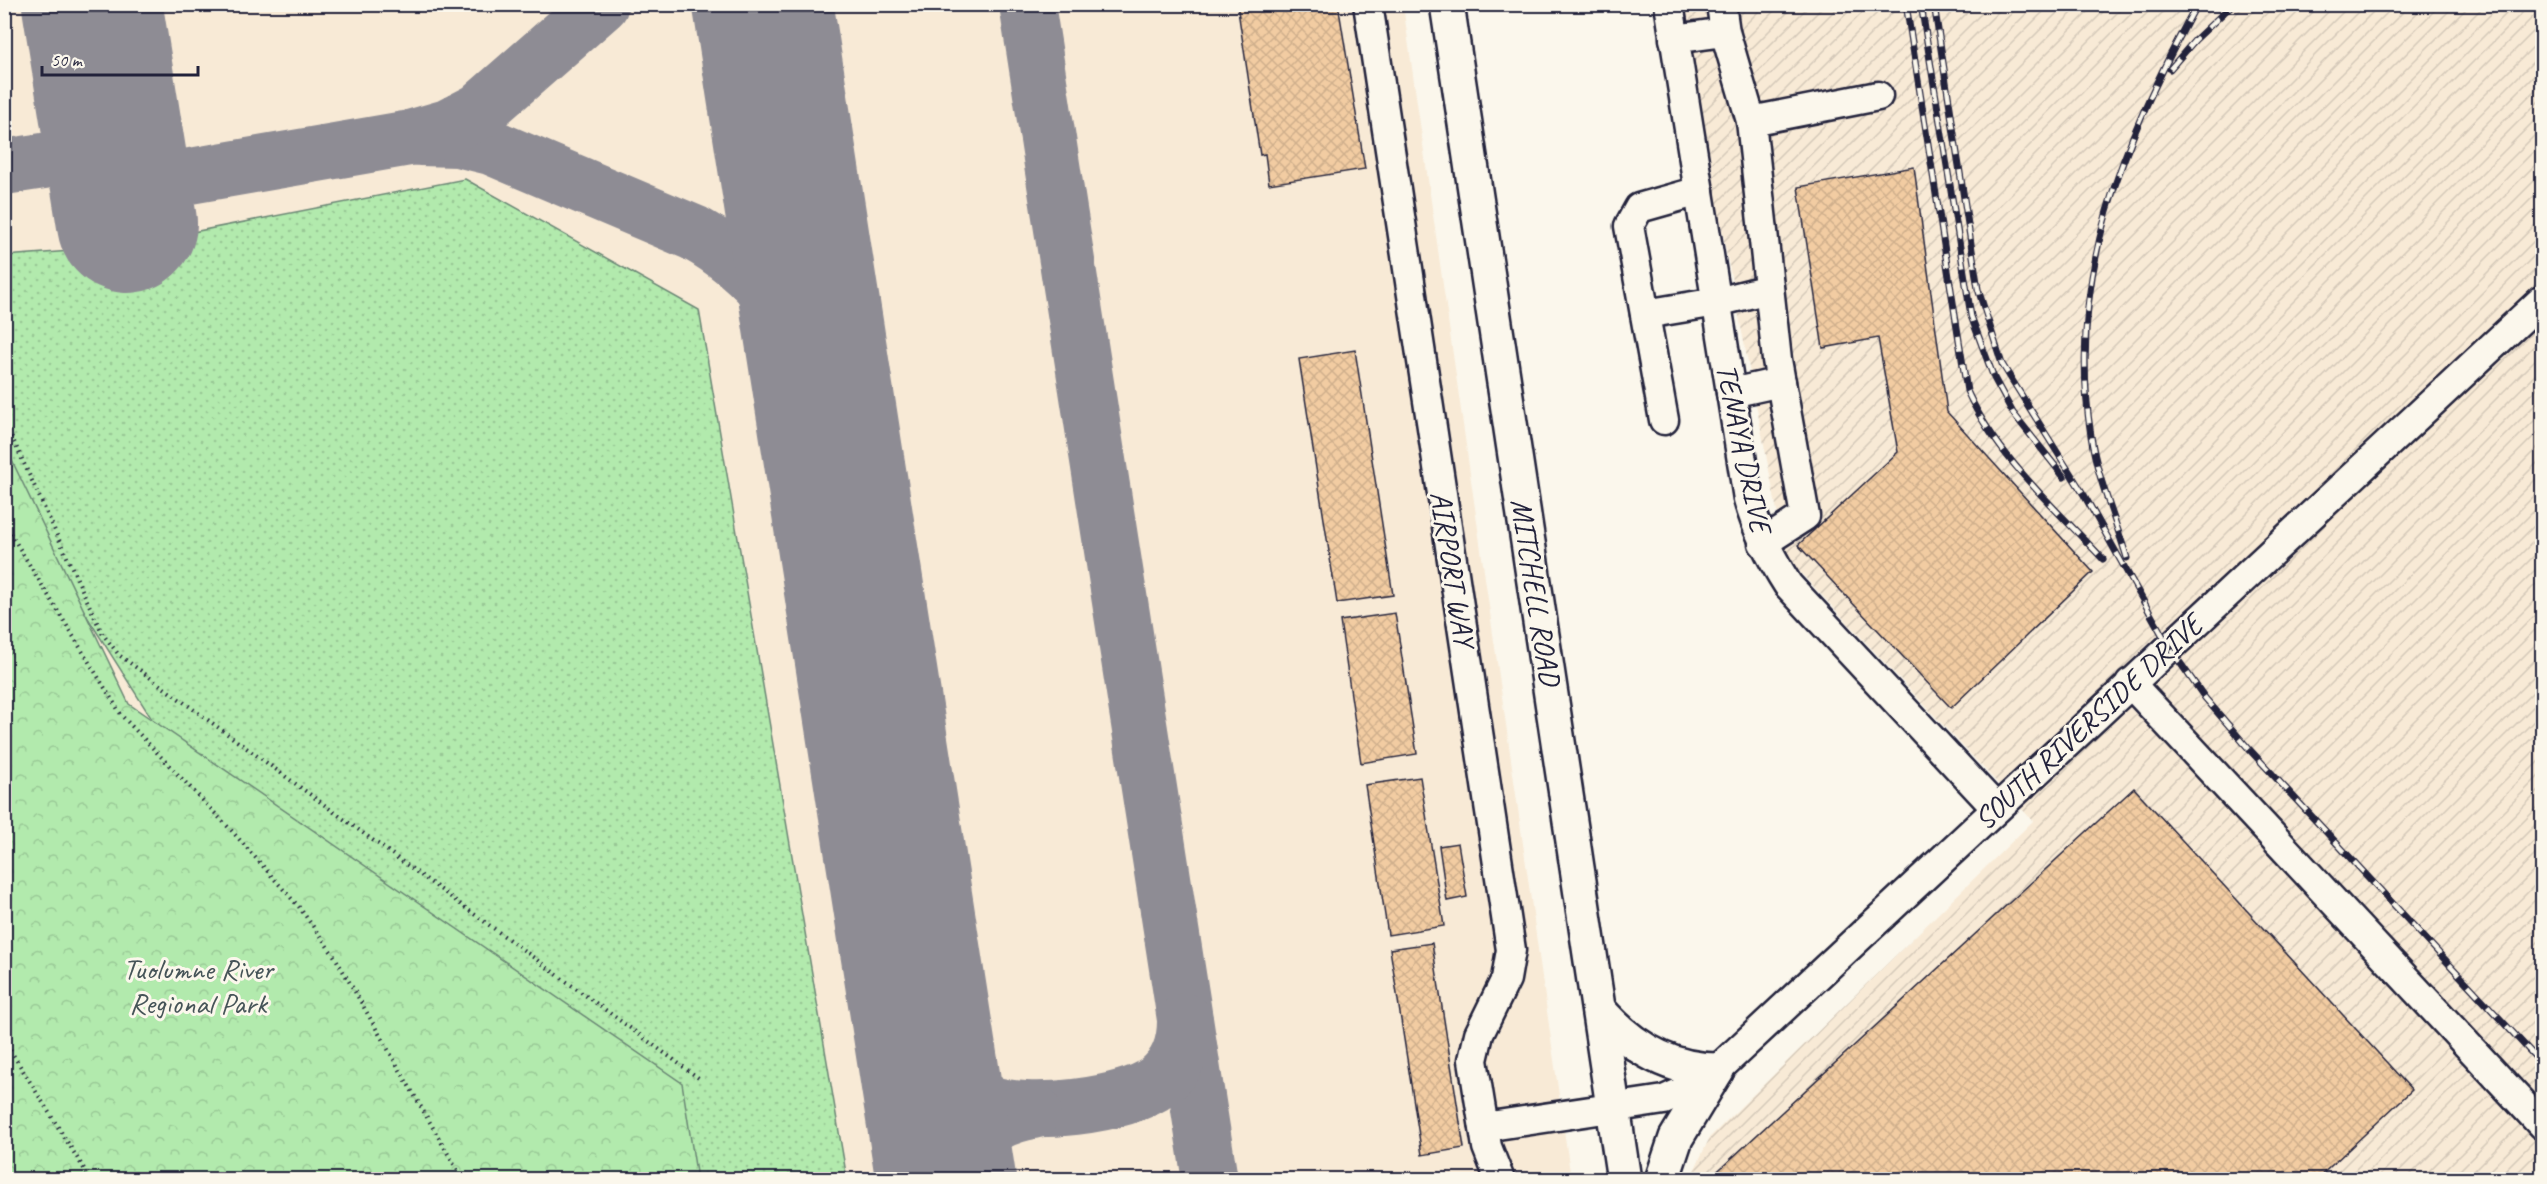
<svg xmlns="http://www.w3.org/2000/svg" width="2547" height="1184" viewBox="0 0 2547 1184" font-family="Caveat,sans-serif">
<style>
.built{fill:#f8ead6}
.industrial{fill:url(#industrial-furrows)}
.grass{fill:url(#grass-dots);stroke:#6a8674;stroke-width:1.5}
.park{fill:url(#park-crowns);stroke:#6a8674;stroke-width:1.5}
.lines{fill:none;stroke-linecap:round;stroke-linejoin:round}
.taxiway{stroke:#8e8c94;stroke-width:56}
.runway{stroke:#8e8c94;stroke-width:140}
.building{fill:url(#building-cross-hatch);stroke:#22223b;stroke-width:1.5}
.minor-casing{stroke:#22223b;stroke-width:33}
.major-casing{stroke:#22223b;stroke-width:38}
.path{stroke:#22223b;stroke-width:4;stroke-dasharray:1.5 4.5;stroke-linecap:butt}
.minor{stroke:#fbf7ec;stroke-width:28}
.major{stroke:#fbf7ec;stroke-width:33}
.rail-casing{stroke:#22223b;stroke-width:7}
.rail{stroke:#fbf7ec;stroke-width:4.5;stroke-dasharray:14;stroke-linecap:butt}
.labels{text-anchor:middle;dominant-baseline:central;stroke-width:6;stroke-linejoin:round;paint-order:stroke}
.street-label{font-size:30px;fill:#22223b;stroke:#fbf7ec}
.park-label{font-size:30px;fill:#465458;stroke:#fbf7ec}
</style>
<defs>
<pattern id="industrial-furrows" width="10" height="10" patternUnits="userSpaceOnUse" patternTransform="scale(1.5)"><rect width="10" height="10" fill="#f8ead6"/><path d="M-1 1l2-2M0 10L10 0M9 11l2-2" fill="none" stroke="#d4c8b9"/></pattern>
<pattern id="grass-dots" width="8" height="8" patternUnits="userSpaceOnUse" patternTransform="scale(1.5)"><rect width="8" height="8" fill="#b2eaad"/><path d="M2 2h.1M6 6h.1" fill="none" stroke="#99c896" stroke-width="1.8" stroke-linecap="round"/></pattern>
<pattern id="park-crowns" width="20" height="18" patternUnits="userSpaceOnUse" patternTransform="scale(1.5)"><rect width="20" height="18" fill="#b2eaad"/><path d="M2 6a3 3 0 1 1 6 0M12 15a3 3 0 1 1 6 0" fill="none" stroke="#99c896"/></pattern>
<pattern id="building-cross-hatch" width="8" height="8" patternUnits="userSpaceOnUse" patternTransform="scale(1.5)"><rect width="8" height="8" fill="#f2cca2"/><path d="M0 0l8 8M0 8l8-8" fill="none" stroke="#cfaf8c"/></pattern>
</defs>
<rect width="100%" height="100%" fill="#fbf7ec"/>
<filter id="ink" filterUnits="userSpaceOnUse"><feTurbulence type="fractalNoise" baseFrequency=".0167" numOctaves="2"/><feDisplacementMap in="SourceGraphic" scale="12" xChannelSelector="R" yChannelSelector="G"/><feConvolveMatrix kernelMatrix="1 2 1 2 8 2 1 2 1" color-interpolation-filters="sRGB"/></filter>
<g filter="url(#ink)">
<!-- built -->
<path class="built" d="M 4,5 L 1403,5 L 1571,1179 L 697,1179 L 129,704 L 74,624 L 5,453 Z"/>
<!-- industrial -->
<path class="industrial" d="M 1678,5 L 2542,5 L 2542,1179 L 1690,1179 L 1710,1137 L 2033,821 L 1786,557 Z"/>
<!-- grass -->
<path class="grass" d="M 465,179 L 699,310 L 847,1179 L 432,1179 L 331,1002 L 5,487 L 5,256 L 111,248 Z"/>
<!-- park -->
<path class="park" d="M 4,444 L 129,704 L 682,1083 L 697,1179 L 12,1179 L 4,1171 Z"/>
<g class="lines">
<!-- taxiway -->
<g class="taxiway">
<path d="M 1027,4 L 1210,1180"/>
<path d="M 420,138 L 458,139 L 491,147 L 694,233 C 759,269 797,321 823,390"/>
<path d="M 4,167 L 115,150"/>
<path d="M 121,188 L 410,138 L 448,127 L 479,111 L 601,4"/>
<path d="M 923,1029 C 934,1061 955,1089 987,1102 C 1024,1118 1128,1106 1159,1081 C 1178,1066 1185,1044 1185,1021"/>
<path d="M 953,1180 C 962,1139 993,1118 1033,1111"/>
</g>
<!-- runway -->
<g class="runway">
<path d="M 92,4 L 127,223"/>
<path d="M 763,4 L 946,1180"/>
</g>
</g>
<!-- building -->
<g class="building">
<path d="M 1237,4 L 1338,4 L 1365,169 L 1269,184 L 1265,154 L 1260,155 Z"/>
<path d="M 1914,167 L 1947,412 L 2093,572 L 1951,708 L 1798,545 L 1898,452 L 1878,338 L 1823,348 L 1798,187 Z"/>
<path d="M 1355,350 L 1393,595 L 1337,603 L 1299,359 Z"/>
<path d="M 1395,613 L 1417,754 L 1361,763 L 1340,621 Z"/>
<path d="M 1420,777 L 1444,926 L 1388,935 L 1365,785 Z"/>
<path d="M 2134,788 L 2412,1090 L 2316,1180 L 1708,1180 Z"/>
<path d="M 1458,843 L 1467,897 L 1447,901 L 1439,846 Z"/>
<path d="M 1432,943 L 1464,1148 L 1422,1155 L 1390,949 Z"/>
</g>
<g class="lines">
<defs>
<g id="minor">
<path d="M 1368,4 L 1511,950 L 1506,979 L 1479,1034 L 1473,1060 L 1487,1147 L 1500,1180"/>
<path d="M 1669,4 L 1748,499 C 1757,531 1770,557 1788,585 L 1996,808"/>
<path d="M 1721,4 L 1725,32"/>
<path d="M 1674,39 L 1725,32 L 1751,121 L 1878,96"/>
<path d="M 1751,121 L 1777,360 L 1805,516 L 1763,543"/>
<path d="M 1645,314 L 1717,302 L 1769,289"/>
<path d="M 1731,393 L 1781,382"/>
<path d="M 1664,420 L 1629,226 L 1639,208 L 1699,191"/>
<path d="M 2130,683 L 2542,1125"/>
<path d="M 1484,1127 L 1664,1100 L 1686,1090 L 1717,1070 L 2542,300"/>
</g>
<g id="major">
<path d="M 1447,4 L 1624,1180"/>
<path d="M 1599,1010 C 1630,1046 1669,1070 1717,1070"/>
<path d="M 1662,1180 L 1676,1138 L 1717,1070"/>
</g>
</defs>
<!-- minor casing -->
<use href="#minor" class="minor-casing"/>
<!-- major casing -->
<use href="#major" class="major-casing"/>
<!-- path -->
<g class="path">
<path d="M 4,420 L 102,633 L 119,655 L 700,1079"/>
<path d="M 4,523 L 122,716 L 231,830 L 299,907 L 335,957 L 463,1180"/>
<path d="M 4,1040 L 91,1180"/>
</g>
<!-- minor -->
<use href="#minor" class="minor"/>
<!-- major -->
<use href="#major" class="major"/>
<defs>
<g id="rail">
<path d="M 1906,4 L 1967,391 C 1997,457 2054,507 2103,559"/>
<path d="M 1921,4 L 1971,316 L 1994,378 L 2013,413 L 2064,477"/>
<path d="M 1934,4 L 1978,289 L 2002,364 L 2084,495 L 2169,647 L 2205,698 L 2249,749 L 2542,1064"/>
<path d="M 2170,69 L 2195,40 L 2233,4"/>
<path d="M 2127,558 C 2115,518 2097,477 2091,436 C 2066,276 2123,141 2197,4"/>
</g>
</defs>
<!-- rail casing -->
<use href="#rail" class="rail-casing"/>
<!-- rail -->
<use href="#rail" class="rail"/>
</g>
</g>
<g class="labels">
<!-- street labels -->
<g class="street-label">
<text transform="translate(1744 448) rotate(78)">TENAYA DRIVE</text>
<text transform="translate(1453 569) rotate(81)">AIRPORT WAY</text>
<text transform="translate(1536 592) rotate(81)">MITCHELL ROAD</text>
<text transform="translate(2088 722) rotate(-43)">SOUTH RIVERSIDE DRIVE</text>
</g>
<!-- park labels -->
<g class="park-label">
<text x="198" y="969">Tuolumne River<tspan x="198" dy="34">Regional Park</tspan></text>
</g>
</g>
<!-- margin -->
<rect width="2547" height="1184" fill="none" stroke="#fbf7ec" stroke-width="24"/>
<rect x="12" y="12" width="2523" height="1160" fill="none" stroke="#22223b" stroke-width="2" filter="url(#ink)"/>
<!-- scale -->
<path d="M42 66v9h156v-9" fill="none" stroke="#22223b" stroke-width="3"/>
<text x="51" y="66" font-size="18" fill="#22223b" stroke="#fbf7ec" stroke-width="4.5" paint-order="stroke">50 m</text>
</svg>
